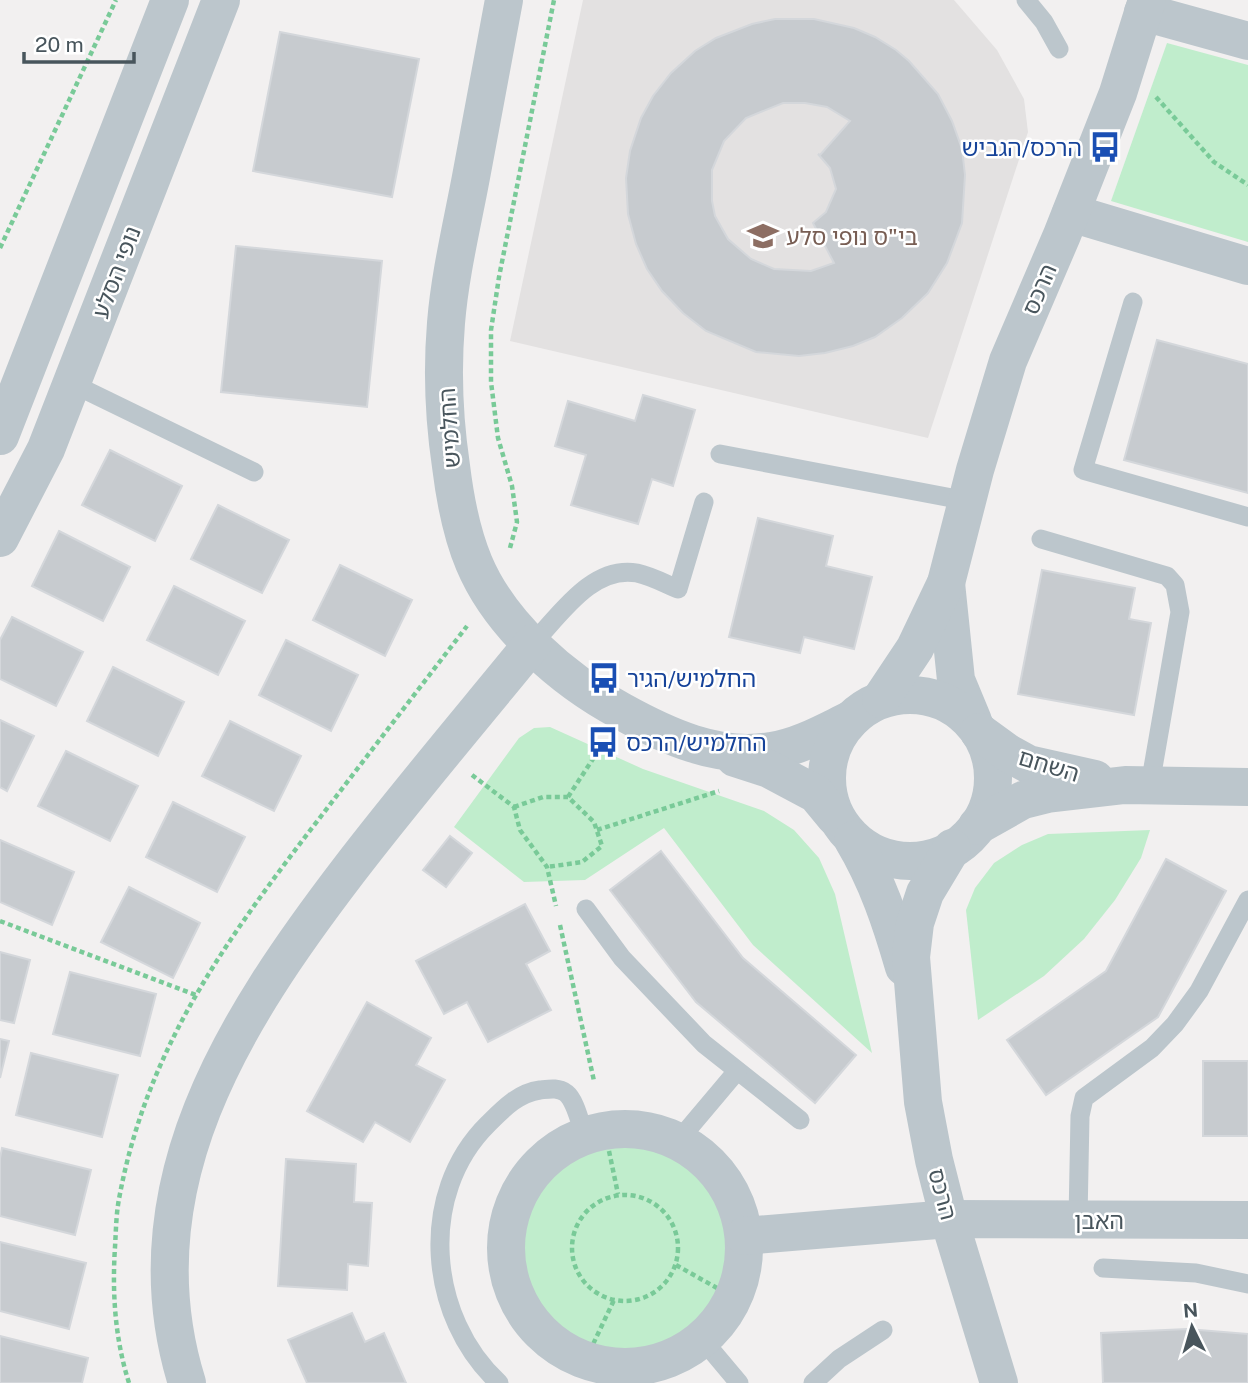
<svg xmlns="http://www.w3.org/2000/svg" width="1248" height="1383" viewBox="0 0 1248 1383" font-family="'Public Sans','Noto Sans Hebrew',sans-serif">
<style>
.education{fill:#e3e1e1}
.green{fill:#c0edcc}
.building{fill:#c7cbcf;stroke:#d4d7db;stroke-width:2;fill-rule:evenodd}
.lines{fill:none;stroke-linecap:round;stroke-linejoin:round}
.path{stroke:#79ca98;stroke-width:4.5;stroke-dasharray:5 3.5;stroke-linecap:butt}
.service{stroke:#bcc6cc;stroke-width:19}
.minor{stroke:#bcc6cc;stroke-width:38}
.tertiary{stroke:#bcc6cc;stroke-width:38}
.labels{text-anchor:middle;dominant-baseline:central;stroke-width:5;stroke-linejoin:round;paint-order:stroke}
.transit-label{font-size:23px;fill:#164399;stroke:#fff;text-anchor:start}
.education-label{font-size:23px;fill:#785e54;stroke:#fff;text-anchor:start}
.street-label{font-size:23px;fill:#48555c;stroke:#fff}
</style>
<rect width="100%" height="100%" fill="#f2f0f0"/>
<!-- education -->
<path class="education" d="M 583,0 L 954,0 L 997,50 L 1024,99 L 1028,132 L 928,438 L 510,341 Z"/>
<!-- green -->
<g class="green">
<path d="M 1167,43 L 1248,65 L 1248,242 L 1111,201 Z"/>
<path d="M 550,727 L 643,769 L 764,811 L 794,830 L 819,858 L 835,894 L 872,1053 L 753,945 L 664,828 L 585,880 L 524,882 L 454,827 L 519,738 L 534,728 Z"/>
<path d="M 1150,830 L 1141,858 L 1115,900 L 1084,939 L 1044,976 L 978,1020 L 966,910 L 975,888 L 994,863 L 1022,845 L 1048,834 Z"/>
<circle cx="625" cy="1248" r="104"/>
</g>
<!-- building -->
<g class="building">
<path d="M 775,19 L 814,19 L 854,28 L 875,37 L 896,50 L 909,61 L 938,94 L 952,121 L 962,149 L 965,175 L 962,223 L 947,263 L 928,293 L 902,318 L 875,337 L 853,346 L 825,353 L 799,356 L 756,352 L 706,331 L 683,313 L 662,291 L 647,269 L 636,244 L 628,214 L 626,178 L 630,151 L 641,118 L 653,96 L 671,73 L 695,51 L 716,38 L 752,24 ZM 783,103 L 805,103 L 827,107 L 850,121 L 820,155 L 818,154 L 830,168 L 836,189 L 826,212 L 813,223 L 834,263 L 811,271 L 774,269 L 751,259 L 728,239 L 715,216 L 712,201 L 712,170 L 724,141 L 746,118 Z"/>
<path d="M 280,32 L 419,59 L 392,197 L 253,171 Z"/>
<path d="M 236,246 L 382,261 L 367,407 L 221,392 Z"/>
<path d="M 1157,340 L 1248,364 L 1248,493 L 1124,460 Z"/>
<path d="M 643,395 L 695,410 L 673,486 L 652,479 L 638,524 L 571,505 L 586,455 L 555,446 L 568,401 L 635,421 Z"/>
<path d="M 110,450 L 182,486 L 155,541 L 82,505 Z"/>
<path d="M 218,505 L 289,540 L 262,593 L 191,559 Z"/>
<path d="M 758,518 L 833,536 L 826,566 L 872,577 L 854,649 L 804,637 L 800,653 L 729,637 Z"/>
<path d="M 59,531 L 130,567 L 103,621 L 32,586 Z"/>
<path d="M 340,565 L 412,600 L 385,656 L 313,620 Z"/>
<path d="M 1042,570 L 1135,588 L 1129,619 L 1151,623 L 1134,715 L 1018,694 Z"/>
<path d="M 174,586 L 245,621 L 218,675 L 147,640 Z"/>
<path d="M 12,617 L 83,652 L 56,706 L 0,679 L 0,640 Z"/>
<path d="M 286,640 L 358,675 L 331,731 L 259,695 Z"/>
<path d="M 113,667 L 184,702 L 158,756 L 87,721 Z"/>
<path d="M 0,720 L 34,736 L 7,791 L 0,787 Z"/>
<path d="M 230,721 L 301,756 L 274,811 L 202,776 Z"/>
<path d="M 66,751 L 138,786 L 110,841 L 38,806 Z"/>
<path d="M 173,802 L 245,837 L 217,892 L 146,857 Z"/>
<path d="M 450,836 L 472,853 L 446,887 L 423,870 Z"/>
<path d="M 0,840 L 74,872 L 52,925 L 0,902 Z"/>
<path d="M 661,851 L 743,958 L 856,1055 L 815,1103 L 696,1002 L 610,890 Z"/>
<path d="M 1166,859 L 1226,891 L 1158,1017 L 1046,1095 L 1007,1040 L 1106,971 Z"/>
<path d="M 129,887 L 200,923 L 173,978 L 101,942 Z"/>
<path d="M 525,904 L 550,951 L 526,964 L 551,1010 L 488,1042 L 467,1002 L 444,1014 L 416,961 Z"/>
<path d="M 0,952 L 30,960 L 14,1023 L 0,1020 Z"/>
<path d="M 70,972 L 156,994 L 140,1056 L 53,1034 Z"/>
<path d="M 367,1002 L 431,1038 L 416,1065 L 445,1080 L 410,1142 L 375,1122 L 363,1142 L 307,1111 Z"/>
<path d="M 0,1039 L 9,1041 L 0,1078 Z"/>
<path d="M 31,1053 L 118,1075 L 102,1137 L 16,1115 Z"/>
<rect x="1203" y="1061" width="45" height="75"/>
<path d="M 2,1148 L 91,1170 L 75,1235 L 0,1216 L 0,1158 Z"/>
<path d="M 286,1159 L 356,1164 L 354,1202 L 372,1203 L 368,1266 L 348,1264 L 347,1290 L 278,1286 Z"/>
<path d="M 0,1242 L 86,1263 L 69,1329 L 0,1311 Z"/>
<path d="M 352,1313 L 365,1342 L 384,1333 L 406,1383 L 307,1383 L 288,1340 Z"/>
<path d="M 1187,1329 L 1248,1334 L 1248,1383 L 1103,1383 L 1101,1333 Z"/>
<path d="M 0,1336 L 88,1358 L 82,1383 L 0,1383 Z"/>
</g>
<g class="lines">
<!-- path -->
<g class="path">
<path d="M 1156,97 L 1214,162 L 1248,185"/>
<path d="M 0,248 L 116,0"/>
<path d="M 510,548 L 517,522 L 512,486 L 498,438 L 491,382 L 491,330 L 499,277 L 554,0"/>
<path d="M 472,775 L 514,807 L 520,830 L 547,867 L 556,906"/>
<path d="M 568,797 L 604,742"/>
<path d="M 514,807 L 543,797 L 568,797 L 594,822 L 602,846 L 582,862 L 547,867"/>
<path d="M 597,830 L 719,791"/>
<path d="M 0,921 L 196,995"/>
<path d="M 560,925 L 594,1081"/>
<path d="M 609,1151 L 618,1194"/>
<circle cx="625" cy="1248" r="53"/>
<path d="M 676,1265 L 733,1297"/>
<path d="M 586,1359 L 614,1300"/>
<path d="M 129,1383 C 115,1339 112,1293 115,1247 C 116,1231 116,1215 119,1199 C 147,1046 229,936 322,815 C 370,752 419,689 467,626"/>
</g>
<!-- service -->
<g class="service">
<path d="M 1026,0 L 1044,22 L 1059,49"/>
<path d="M 1133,302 L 1083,470 L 1248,517"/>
<path d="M 73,384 L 254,472"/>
<path d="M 720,454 L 968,501"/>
<path d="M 1041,539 L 1167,576 L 1175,585 L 1180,612 L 1150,785"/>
<path d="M 533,643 C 560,615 592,565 637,573 C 651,576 666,584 678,589 L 704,502"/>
<path d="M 586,909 L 622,958 L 704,1044 L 800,1120"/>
<path d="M 678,1141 L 737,1071"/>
<path d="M 1078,1219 L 1080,1116 L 1084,1098 L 1152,1048 L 1175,1024 L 1199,991 L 1248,900"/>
<path d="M 1103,1268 L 1196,1273 L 1248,1284"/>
<path d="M 702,1339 L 739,1383"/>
<path d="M 623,1367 L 625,1383"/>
<path d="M 499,1383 C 428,1318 417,1194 488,1124 C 503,1109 518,1093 540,1090 C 549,1089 558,1087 566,1093 C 576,1101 580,1124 585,1136"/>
<path d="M 813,1383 L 839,1359 L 883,1330"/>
</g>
<!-- minor -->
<g class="minor">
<path d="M 504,0 C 493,59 482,118 471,177 C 462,225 450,274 446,323 C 442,371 444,419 451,466 C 455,499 461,532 474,563 C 500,625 563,680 621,711 C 666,736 718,760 771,751 C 799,747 825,732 850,720"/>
<path d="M 1143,12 L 1248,41"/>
<path d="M 1071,213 L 1248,266"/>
<path d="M 946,583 L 956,680 L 973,721"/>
<circle cx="910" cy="778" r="83"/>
<path d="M 881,699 L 915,648 L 946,583 L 975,470 L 1008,361 L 1062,235 L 1118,93 L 1147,0"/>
<path d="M 979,732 L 1008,753 L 1028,764 L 1095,779"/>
<path d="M 735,758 L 769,769 L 816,794 L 835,817"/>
<path d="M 977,826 L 1023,800 L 1047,794 L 1125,785 L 1248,787"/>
<path d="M 853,840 C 877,880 891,922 904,967"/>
<path d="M 952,848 L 925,893 L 915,923 L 911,957 L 923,1102 L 934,1160 L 949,1219 L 999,1383"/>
<circle cx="625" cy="1248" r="119"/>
<path d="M 744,1236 L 949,1219 L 1248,1220"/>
<path d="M 187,1383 C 126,1188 235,1019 349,870 C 408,793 471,719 533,643"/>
</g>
<!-- tertiary -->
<g class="tertiary">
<path d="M 0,436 L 170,0"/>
<path d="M 0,538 L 46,449 L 221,0"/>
</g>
</g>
<!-- icons -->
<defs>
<symbol id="bus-bare" viewBox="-9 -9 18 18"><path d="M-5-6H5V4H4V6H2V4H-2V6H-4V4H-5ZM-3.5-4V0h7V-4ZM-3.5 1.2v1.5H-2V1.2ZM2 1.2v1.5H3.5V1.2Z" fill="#1a4fb4" stroke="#fff" stroke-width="2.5" paint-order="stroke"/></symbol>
<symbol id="school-bare" viewBox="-9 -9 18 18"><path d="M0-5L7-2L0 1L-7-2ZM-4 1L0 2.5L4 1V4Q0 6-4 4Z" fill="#8d6e63" stroke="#fff" stroke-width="2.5" paint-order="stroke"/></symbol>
</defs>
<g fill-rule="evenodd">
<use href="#bus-bare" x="1083" y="125" width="44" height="44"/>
<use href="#school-bare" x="741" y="214" width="44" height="44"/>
<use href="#bus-bare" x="582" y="656" width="44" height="44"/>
<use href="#bus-bare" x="581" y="720" width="44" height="44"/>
</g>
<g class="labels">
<!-- transit labels -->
<g class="transit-label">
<text x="1082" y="147" text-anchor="end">הרכס/הגביש</text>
<text x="627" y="678">החלמיש/הגיר</text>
<text x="626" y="742">החלמיש/הרכס</text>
</g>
<!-- education labels -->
<g class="education-label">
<text x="786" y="236">בי"ס נופי סלע</text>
</g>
<!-- street labels -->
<g class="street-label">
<text transform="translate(116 272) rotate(-69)">נופי הסלע</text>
<text transform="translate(1039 289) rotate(-67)">הרכס</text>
<text transform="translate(449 428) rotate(-94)">החלמיש</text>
<text transform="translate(1049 765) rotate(17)">השחם</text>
<text transform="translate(943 1194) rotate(75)">הרכס</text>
<text x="1099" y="1220">האבן</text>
</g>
</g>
<!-- north arrow -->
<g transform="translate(1192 1327) rotate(355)" stroke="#ffffff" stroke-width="5" paint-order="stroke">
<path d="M0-5L12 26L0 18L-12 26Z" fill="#48555c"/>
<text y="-10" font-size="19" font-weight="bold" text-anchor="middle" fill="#48555c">N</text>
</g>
<!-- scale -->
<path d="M24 52v10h110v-10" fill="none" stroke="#48555c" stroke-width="3.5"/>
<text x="35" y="52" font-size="21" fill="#48555c" stroke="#ffffff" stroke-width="5" paint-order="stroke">20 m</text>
</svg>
